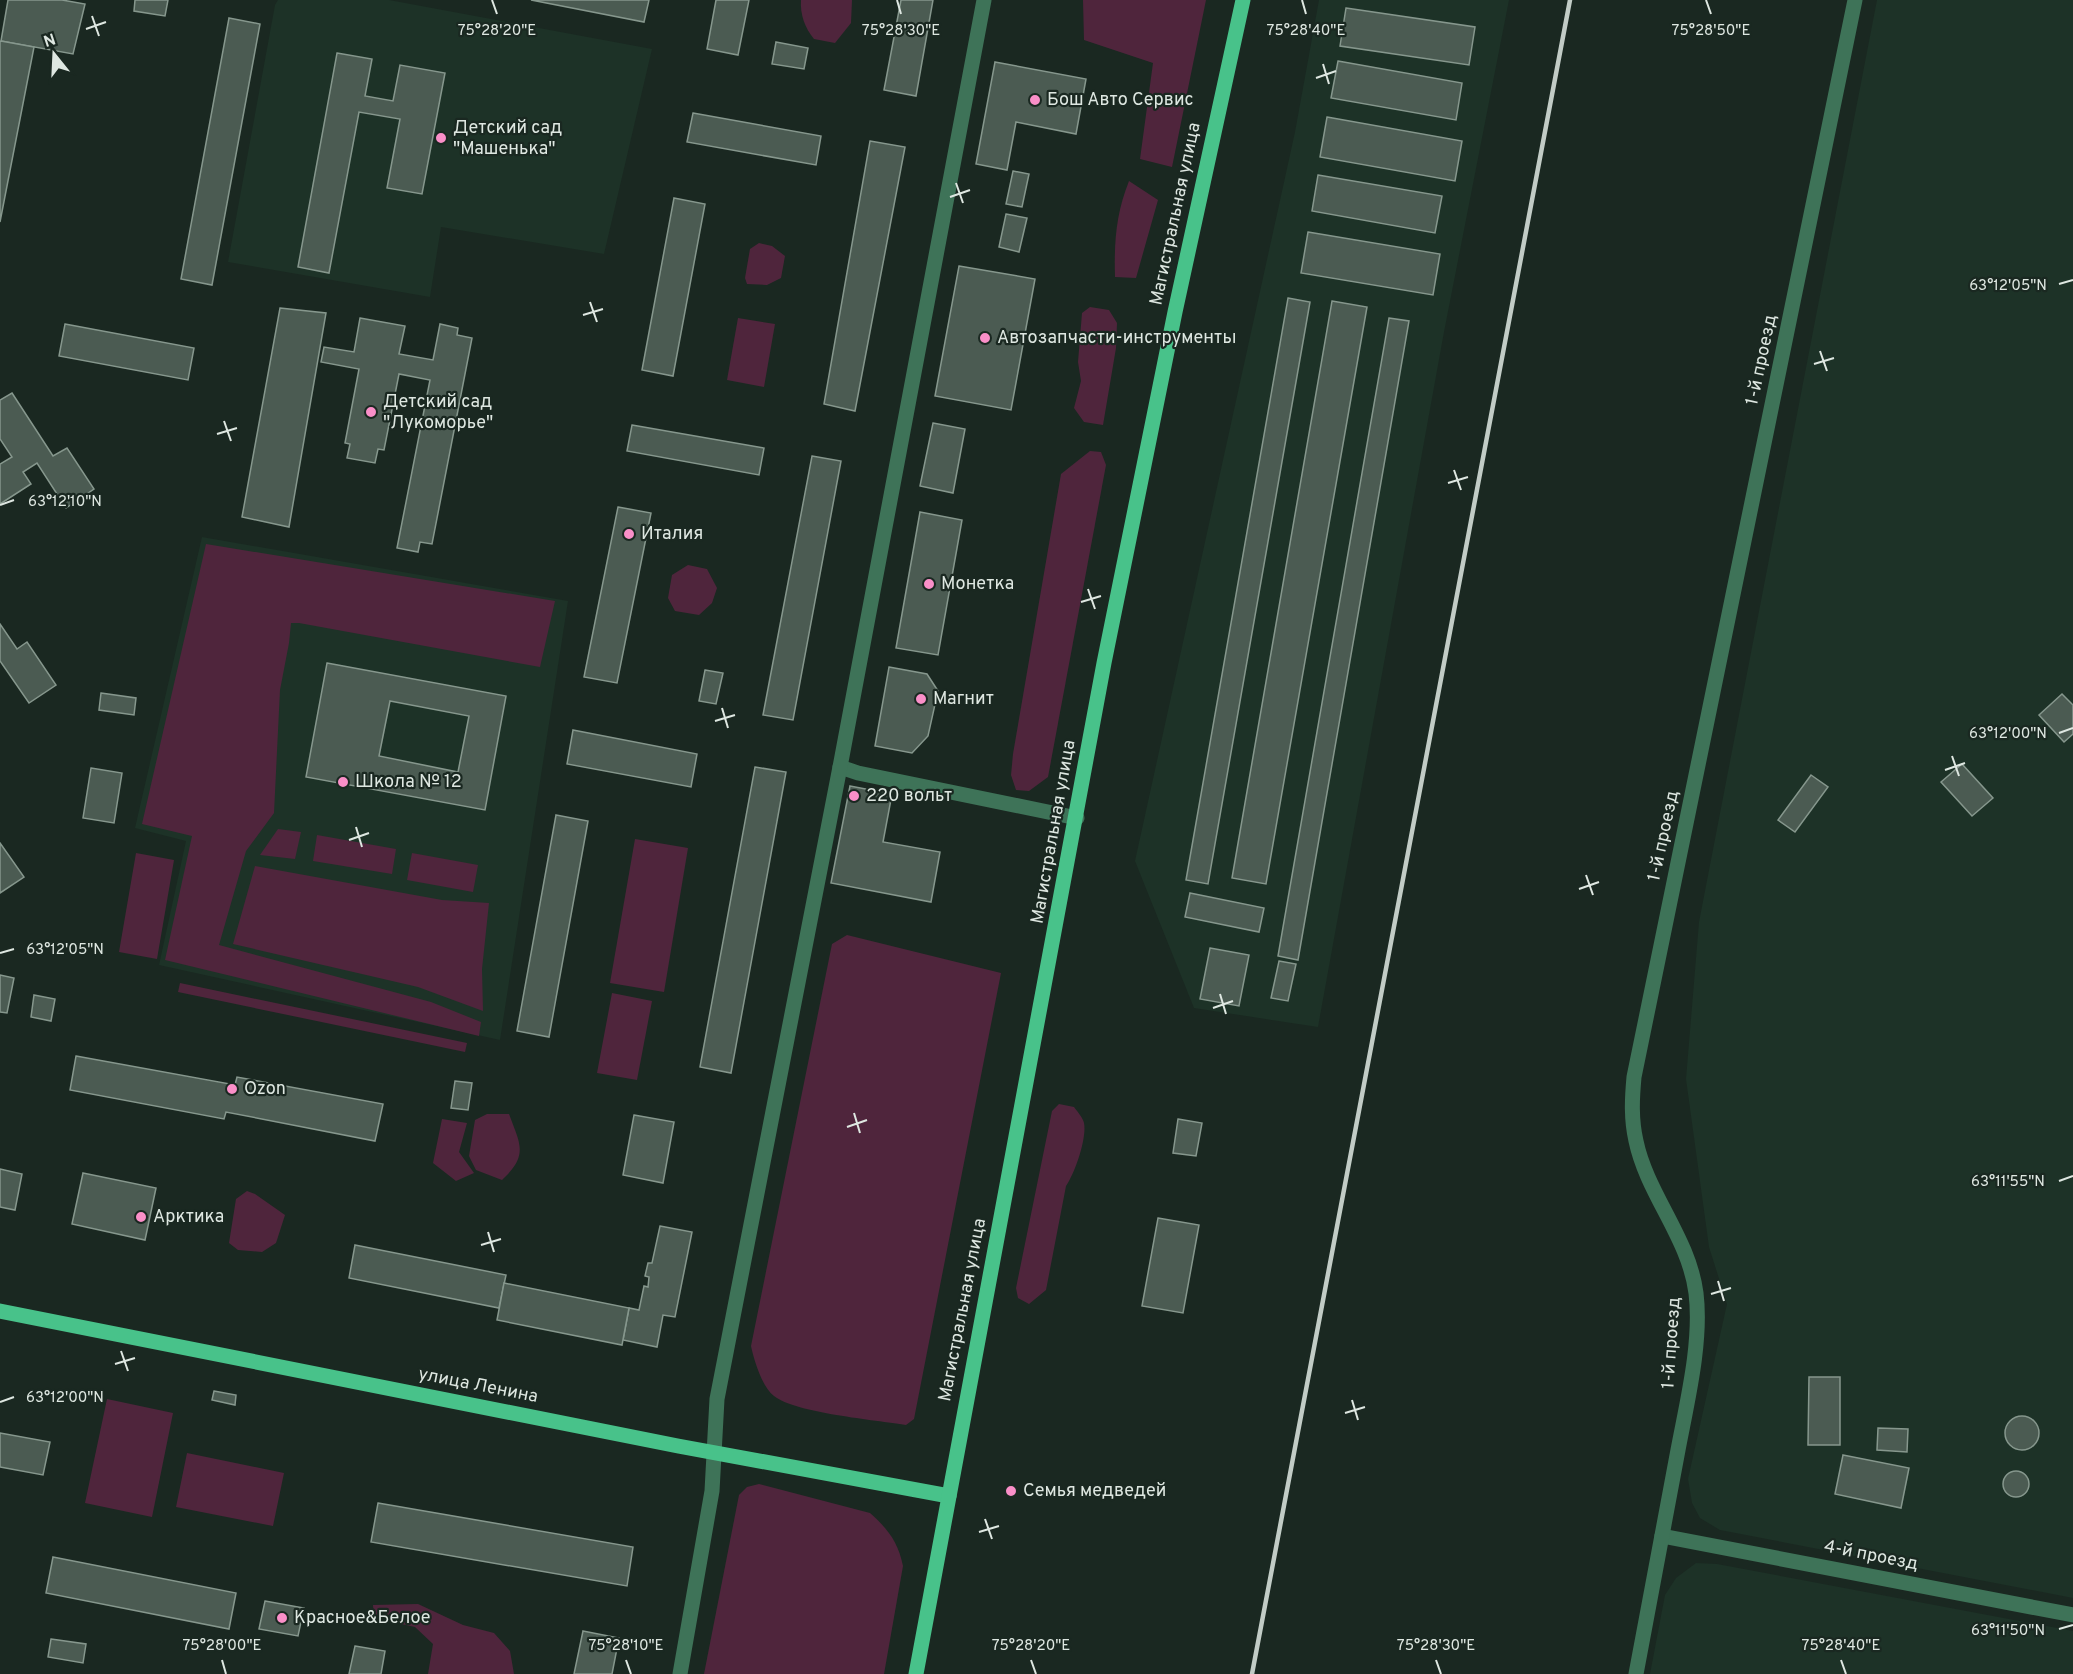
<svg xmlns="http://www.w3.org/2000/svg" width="2073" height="1674" viewBox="0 0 2073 1674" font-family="Overpass,sans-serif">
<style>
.built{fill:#1d3227}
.green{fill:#4f253c}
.building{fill:#4b5b52;stroke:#86978d;stroke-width:1.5;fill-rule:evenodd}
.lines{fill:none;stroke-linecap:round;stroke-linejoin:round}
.minor{stroke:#3e7358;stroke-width:15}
.primary{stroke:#48c28a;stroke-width:15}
.rail{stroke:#c2ccc6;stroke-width:4.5}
.ticks{fill:none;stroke:#dee7e1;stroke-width:2}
.poi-dot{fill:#fa8fc8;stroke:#1a2821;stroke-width:2}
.labels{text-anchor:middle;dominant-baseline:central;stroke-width:4.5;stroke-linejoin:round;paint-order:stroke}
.poi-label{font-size:18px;fill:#dee7e1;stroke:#1a2821;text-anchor:start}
.street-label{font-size:18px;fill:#dee7e1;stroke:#1a2821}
.ticks-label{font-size:15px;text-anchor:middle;fill:#dee7e1;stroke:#1a2821;stroke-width:4.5;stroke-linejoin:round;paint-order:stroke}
</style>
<rect width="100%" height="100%" fill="#1a2821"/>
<!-- built -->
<g class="built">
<path d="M 278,0 L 389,0 L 652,49 L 604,254 L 441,227 L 430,297 L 228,262 L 275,5 Z"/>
<path d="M 1319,0 L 1509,0 L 1444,332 L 1318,1027 L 1194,1008 L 1135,861 L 1295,132 Z"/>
<path d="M 1877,0 L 2073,0 L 2073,1598 L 1720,1530 L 1700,1518 L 1692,1503 L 1688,1479 L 1727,1304 L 1709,1247 L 1686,1079 L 1699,922 Z"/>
<path d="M 202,537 L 568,601 L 500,1040 L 159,965 L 186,841 L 135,828 Z"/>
<path d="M 1696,1563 L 1717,1564 L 2073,1631 L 2073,1674 L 1650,1674 L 1665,1595 L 1676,1578 Z"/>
</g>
<!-- green -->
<g class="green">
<path d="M 801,0 L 852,0 L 851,23 L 835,43 L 814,39 C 805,28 800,15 801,0 Z"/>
<path d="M 1083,0 L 1206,0 L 1172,167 L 1140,159 L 1153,63 L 1084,40 Z"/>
<path d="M 1129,181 L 1158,200 L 1136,278 L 1115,277 C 1114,241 1116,214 1129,181 Z"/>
<path d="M 759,243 L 772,246 L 785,256 L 781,278 L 767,285 L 747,284 L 745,278 L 750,249 Z"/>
<path d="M 1090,307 L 1109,310 L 1117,323 L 1116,348 L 1103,425 L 1084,422 L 1074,408 L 1081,381 L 1078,362 L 1082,313 Z"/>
<path d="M 738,318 L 775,324 L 764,387 L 727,380 Z"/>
<path d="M 1090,451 L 1101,452 L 1106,465 L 1048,777 L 1029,791 L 1016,790 L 1011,775 L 1013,754 L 1061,474 Z"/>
<path d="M 206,544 L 555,601 L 540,667 L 299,623 L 291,623 L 289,643 L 280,690 L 274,813 L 246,851 L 219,945 L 431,1002 L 481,1022 L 479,1036 L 165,960 L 192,836 L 142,824 Z"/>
<path d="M 688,565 L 707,569 L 717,588 L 712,603 L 699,615 L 675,611 L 668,598 L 672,575 Z"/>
<path d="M 278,829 L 301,832 L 295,859 L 260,855 Z"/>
<path d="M 317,835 L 396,849 L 392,874 L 313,861 Z"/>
<path d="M 635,839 L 688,848 L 664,992 L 610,983 Z"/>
<path d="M 136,853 L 174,860 L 157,959 L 119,952 Z"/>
<path d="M 412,853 L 478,865 L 473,892 L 407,880 Z"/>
<path d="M 255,866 L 442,900 L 489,903 L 482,969 L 483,1011 L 418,987 L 233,944 Z"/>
<path d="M 847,935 L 1001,973 L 914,1419 L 906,1425 C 876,1420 795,1413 774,1396 C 762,1387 754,1360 751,1346 L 832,944 Z"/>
<path d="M 180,983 L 467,1043 L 465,1052 L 178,992 Z"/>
<path d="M 612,993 L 652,1001 L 637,1080 L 597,1073 Z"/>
<path d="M 1059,1104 L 1074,1107 C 1077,1111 1083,1118 1084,1123 C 1087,1138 1075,1173 1066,1186 L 1046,1290 L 1029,1304 L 1018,1298 L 1016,1288 L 1052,1111 Z"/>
<path d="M 487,1114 L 509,1114 C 520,1144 529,1155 502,1180 L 476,1170 L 469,1156 L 475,1120 Z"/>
<path d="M 442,1119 L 467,1123 L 459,1152 L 474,1173 L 456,1181 L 433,1163 Z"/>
<path d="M 247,1191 L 255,1194 L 285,1215 L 276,1243 L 262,1252 L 238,1250 L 229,1243 L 236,1199 Z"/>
<path d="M 107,1399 L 173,1413 L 152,1517 L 85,1503 Z"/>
<path d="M 187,1453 L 284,1473 L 273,1526 L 176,1507 Z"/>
<path d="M 759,1484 L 870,1513 C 888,1529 898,1542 903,1566 L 884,1674 L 704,1674 L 739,1495 L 747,1487 Z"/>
<path d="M 418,1604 L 463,1625 L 494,1633 L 510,1651 L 514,1674 L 428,1674 L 433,1644 L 415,1627 L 374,1618 L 373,1605 Z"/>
</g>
<!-- building -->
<g class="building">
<path d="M 8,0 L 62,0 L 85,4 L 73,54 L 1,41 Z"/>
<path d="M 135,0 L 168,0 L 165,16 L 134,11 Z"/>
<path d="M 531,0 L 649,0 L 644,22 Z"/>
<path d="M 716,0 L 749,0 L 738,55 L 707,49 Z"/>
<path d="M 901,0 L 933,0 L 916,96 L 884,90 Z"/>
<path d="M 1346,8 L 1475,27 L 1469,65 L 1340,46 Z"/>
<path d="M 229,18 L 260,24 L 212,285 L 181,279 Z"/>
<path d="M 1,41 L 34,47 L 0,222 L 0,42 Z"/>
<path d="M 776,42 L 808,48 L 804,69 L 772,64 Z"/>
<path d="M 337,53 L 372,59 L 365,96 L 393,101 L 400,65 L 445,73 L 422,194 L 387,188 L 400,119 L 359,112 L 329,273 L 298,267 Z"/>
<path d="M 1338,61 L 1462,83 L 1456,120 L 1331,98 Z"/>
<path d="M 995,62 L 1086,79 L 1076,134 L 1016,122 L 1007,170 L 976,164 Z"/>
<path d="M 693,113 L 821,136 L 816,165 L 687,142 Z"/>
<path d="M 1327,117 L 1462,141 L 1455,181 L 1320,157 Z"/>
<path d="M 870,141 L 905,147 L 855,411 L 824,404 Z"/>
<path d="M 1013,171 L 1029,174 L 1022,207 L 1006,204 Z"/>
<path d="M 1318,175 L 1442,196 L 1435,233 L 1312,211 Z"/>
<path d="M 674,198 L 705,204 L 673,376 L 642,370 Z"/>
<path d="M 1006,214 L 1027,218 L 1019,252 L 999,247 Z"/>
<path d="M 1308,232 L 1440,254 L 1433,295 L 1301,273 Z"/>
<path d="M 959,266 L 1035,279 L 1011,410 L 935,396 Z"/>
<path d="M 1288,298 L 1310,302 L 1208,884 L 1186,880 Z"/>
<path d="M 1332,301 L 1367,307 L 1266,884 L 1232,878 Z"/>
<path d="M 280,308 L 326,313 L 289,527 L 242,517 Z"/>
<path d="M 360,318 L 405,326 L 399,354 L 433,360 L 440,324 L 458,328 L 457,335 L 472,338 L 432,544 L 420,542 L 418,552 L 397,548 L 430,380 L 399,374 L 384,450 L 378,449 L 375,463 L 347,458 L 350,444 L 345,443 L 359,369 L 321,362 L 324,347 L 354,352 Z"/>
<path d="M 1389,318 L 1409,321 L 1298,960 L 1278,956 Z"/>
<path d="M 65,324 L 194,348 L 188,380 L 59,356 Z"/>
<path d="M 12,393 L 53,456 L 67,448 L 94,489 L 66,508 L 37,463 L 23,472 L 31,484 L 0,504 L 0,464 L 12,457 L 0,439 L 0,400 Z"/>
<path d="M 933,423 L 965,429 L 953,493 L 920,486 Z"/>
<path d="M 632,425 L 764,448 L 759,475 L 627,451 Z"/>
<path d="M 812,456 L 841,461 L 793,720 L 763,715 Z"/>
<path d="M 618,507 L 651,513 L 617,683 L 584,677 Z"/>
<path d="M 920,512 L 962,520 L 938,655 L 896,648 Z"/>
<path d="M 0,624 L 17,649 L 27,642 L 56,685 L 29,703 L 0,661 Z"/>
<path d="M 327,663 L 506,696 L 485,810 L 306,777 ZM 390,701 L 469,716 L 458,772 L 379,756 Z"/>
<path d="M 889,667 L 927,674 L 938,691 L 928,736 L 912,753 L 875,746 Z"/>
<path d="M 705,670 L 723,673 L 716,704 L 699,701 Z"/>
<path d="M 101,693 L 136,698 L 134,715 L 99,710 Z"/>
<path d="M 2062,694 L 2073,705 L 2073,734 L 2064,742 L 2039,715 Z"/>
<path d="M 573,730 L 697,754 L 691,787 L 567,764 Z"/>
<path d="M 1962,764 L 1993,798 L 1972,816 L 1941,782 Z"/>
<path d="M 755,767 L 786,772 L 731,1073 L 700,1067 Z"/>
<path d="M 91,768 L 122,773 L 114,823 L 83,818 Z"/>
<path d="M 1811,775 L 1828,787 L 1795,832 L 1778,820 Z"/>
<path d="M 850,786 L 892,794 L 883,842 L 940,852 L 931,902 L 831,883 Z"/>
<path d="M 556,815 L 588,821 L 549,1037 L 517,1031 Z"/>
<path d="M 0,843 L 24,877 L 0,893 Z"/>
<path d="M 1190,893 L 1264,908 L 1259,932 L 1185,917 Z"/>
<path d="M 1210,948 L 1249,955 L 1239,1006 L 1200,999 Z"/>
<path d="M 1279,961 L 1296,964 L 1288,1001 L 1271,998 Z"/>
<path d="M 0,975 L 14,978 L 7,1013 L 0,1012 Z"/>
<path d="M 34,995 L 55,999 L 51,1021 L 31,1017 Z"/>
<path d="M 76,1056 L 235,1085 L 237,1077 L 383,1104 L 375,1141 L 226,1112 L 224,1119 L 70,1090 Z"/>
<path d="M 455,1081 L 472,1083 L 468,1110 L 451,1108 Z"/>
<path d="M 634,1115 L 674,1122 L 663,1183 L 623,1175 Z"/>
<path d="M 1178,1119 L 1202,1123 L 1196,1156 L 1173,1153 Z"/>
<path d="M 0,1169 L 22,1174 L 15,1210 L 0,1207 Z"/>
<path d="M 83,1173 L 156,1188 L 145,1240 L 72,1224 Z"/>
<path d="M 1158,1218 L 1199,1225 L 1183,1313 L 1142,1306 Z"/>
<path d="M 660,1226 L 692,1232 L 675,1317 L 663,1315 L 657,1347 L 623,1340 L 629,1308 L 639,1310 L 644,1286 L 648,1287 L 649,1277 L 645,1276 L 648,1263 L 652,1263 Z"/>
<path d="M 355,1245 L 506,1275 L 499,1308 L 349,1278 Z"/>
<path d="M 504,1283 L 629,1308 L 622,1345 L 497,1320 Z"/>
<path d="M 1809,1377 L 1840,1377 L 1840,1445 L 1808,1445 Z"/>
<path d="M 214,1391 L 236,1395 L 235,1405 L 212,1400 Z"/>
<circle cx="2022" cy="1433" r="17"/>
<path d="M 1878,1428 L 1908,1429 L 1907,1452 L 1877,1450 Z"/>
<path d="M 0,1433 L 50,1442 L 43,1475 L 0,1467 Z"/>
<path d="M 1843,1455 L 1909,1468 L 1901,1508 L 1835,1494 Z"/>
<circle cx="2016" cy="1484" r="13"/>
<path d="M 378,1503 L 633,1547 L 627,1586 L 371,1542 Z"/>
<path d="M 53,1557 L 236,1593 L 229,1629 L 46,1593 Z"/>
<path d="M 265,1601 L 304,1608 L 298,1636 L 259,1629 Z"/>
<path d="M 583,1631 L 619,1638 L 612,1674 L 574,1674 Z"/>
<path d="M 51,1639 L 86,1644 L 83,1663 L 48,1657 Z"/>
<path d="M 355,1646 L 385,1651 L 381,1674 L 349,1674 Z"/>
</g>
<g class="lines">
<!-- minor -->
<g class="minor">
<path d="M 840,767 L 858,773 L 1077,818"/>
<path d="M 1662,1536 L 2073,1615"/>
<path d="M 680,1674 L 712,1491 L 717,1399 L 840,767 L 984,0"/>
<path d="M 1636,1674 C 1650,1600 1664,1525 1678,1450 C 1687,1402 1702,1342 1696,1293 C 1689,1238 1647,1194 1636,1141 C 1631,1119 1632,1099 1634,1077 L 1855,0"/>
</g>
<!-- primary -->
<g class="primary">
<path d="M 0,1311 L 678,1446 L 949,1496"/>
<path d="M 916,1674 L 1104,663 L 1175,312 L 1243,0"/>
</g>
<!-- rail -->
<path class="rail" d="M 1252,1674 L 1570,0"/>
</g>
<!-- ticks -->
<path class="ticks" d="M 492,0 L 497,14M 897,0 L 901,14M 1302,0 L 1306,14M 1706,0 L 1711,14M 92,16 L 99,36M 86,29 L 106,22M 1323,64 L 1329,84M 1316,78 L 1336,71M 956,183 L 963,203M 950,197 L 970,190M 2059,284 L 2073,280M 590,302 L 597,322M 583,315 L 603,309M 1820,351 L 1827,371M 1814,364 L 1834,358M 224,421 L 231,441M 217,434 L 237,428M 1454,470 L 1461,490M 1448,483 L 1468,477M 0,505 L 14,500M 1088,589 L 1095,609M 1081,602 L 1101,596M 722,708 L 728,728M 715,721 L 735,715M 2059,733 L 2073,728M 1952,756 L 1959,776M 1945,770 L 1965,763M 356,827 L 362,847M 349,840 L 369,833M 1586,875 L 1593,895M 1579,889 L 1599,882M 0,953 L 14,949M 1220,994 L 1226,1014M 1213,1008 L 1233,1001M 854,1113 L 860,1133M 847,1127 L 867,1120M 2059,1181 L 2073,1176M 488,1232 L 494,1252M 481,1245 L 501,1239M 1718,1281 L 1724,1301M 1711,1294 L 1731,1288M 121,1351 L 128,1371M 115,1364 L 135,1358M 1352,1400 L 1358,1420M 0,1402 L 14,1397M 1345,1413 L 1365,1407M 985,1519 L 992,1539M 979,1532 L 999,1526M 2059,1629 L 2073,1625M 222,1660 L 226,1674M 626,1660 L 631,1674M 1031,1660 L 1036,1674M 1436,1660 L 1441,1674M 1841,1660 L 1846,1674"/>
<!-- markers -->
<g class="poi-dot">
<circle cx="1035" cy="100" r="6"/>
<circle cx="441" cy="138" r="6"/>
<circle cx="985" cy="338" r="6"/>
<circle cx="371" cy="412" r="6"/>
<circle cx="629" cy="534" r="6"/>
<circle cx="929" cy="584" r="6"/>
<circle cx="921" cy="699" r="6"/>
<circle cx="343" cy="782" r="6"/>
<circle cx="854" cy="796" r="6"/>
<circle cx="232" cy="1089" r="6"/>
<circle cx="141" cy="1217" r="6"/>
<circle cx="1011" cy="1491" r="6"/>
<circle cx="282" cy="1618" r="6"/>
</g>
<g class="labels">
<!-- poi labels -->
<g class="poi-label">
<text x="1047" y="100">Бош Авто Сервис</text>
<text x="453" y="128">Детский сад<tspan x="453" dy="21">"Машенька"</tspan></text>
<text x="997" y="338">Автозапчасти-инструменты</text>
<text x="383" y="402">Детский сад<tspan x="383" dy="21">"Лукоморье"</tspan></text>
<text x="641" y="534">Италия</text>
<text x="941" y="584">Монетка</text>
<text x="933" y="699">Магнит</text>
<text x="355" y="782">Школа № 12</text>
<text x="866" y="796">220 вольт</text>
<text x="244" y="1089">Ozon</text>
<text x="153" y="1217">Арктика</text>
<text x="1023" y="1491">Семья медведей</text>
<text x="294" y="1618">Красное&amp;Белое</text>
</g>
<!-- street labels -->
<g class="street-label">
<text transform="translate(1176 214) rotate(-78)">Магистральная улица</text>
<text transform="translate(1762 360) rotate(-78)">1-й проезд</text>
<text transform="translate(1054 832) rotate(-80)">Магистральная улица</text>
<text transform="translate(1664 836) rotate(-78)">1-й проезд</text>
<text transform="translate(963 1310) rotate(-79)">Магистральная улица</text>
<text transform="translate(1672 1343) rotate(-86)">1-й проезд</text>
<text transform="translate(478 1386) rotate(11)">улица Ленина</text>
<text transform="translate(1871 1556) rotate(11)">4-й проезд</text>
</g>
</g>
<g class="ticks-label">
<text x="497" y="35">75°28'20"E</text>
<text x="901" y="35">75°28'30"E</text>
<text x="1306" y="35">75°28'40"E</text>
<text x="1711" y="35">75°28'50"E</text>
<text x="2008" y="290">63°12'05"N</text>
<text x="65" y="506">63°12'10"N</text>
<text x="2008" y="738">63°12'00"N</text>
<text x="65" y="954">63°12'05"N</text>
<text x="2008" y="1186">63°11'55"N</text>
<text x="65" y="1402">63°12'00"N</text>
<text x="2008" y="1635">63°11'50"N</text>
<text x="222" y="1650">75°28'00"E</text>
<text x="626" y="1650">75°28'10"E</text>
<text x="1031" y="1650">75°28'20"E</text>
<text x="1436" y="1650">75°28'30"E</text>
<text x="1841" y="1650">75°28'40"E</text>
</g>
<!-- north arrow -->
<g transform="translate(54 54) rotate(342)" stroke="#1a2821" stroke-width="4.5" paint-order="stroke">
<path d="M0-4.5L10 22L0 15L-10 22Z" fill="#dee7e1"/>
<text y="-9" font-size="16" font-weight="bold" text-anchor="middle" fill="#dee7e1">N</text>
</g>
</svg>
